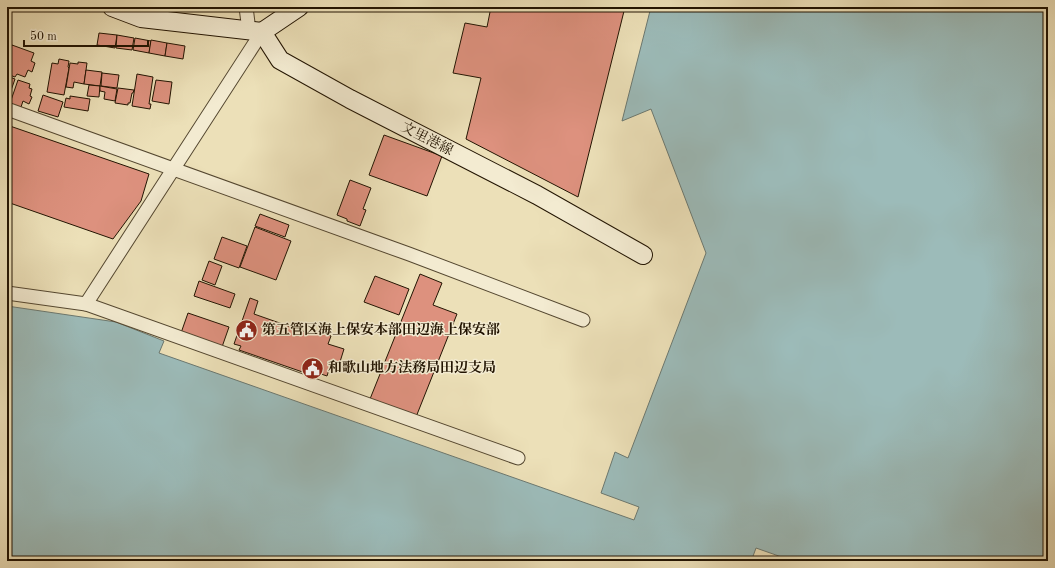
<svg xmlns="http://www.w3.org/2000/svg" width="1055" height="568" viewBox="0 0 1055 568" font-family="'Old Standard TT','Noto Serif JP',serif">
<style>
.water{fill:#9cbbb9;stroke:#6b7870}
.building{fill:#dd917e;stroke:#221402}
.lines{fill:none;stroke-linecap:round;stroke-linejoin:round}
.street-casing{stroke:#544730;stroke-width:15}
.secondary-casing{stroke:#221402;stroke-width:20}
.street{stroke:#f3ebd1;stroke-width:13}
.secondary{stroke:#f3ebd1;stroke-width:18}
.labels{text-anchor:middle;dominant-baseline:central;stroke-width:3;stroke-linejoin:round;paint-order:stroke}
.street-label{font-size:14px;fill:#221402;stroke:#f3ebd1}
.poi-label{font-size:14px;font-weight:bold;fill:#221402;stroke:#f3ebd1;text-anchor:start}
</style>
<rect width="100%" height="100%" fill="#ece0b8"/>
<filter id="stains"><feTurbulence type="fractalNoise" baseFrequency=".005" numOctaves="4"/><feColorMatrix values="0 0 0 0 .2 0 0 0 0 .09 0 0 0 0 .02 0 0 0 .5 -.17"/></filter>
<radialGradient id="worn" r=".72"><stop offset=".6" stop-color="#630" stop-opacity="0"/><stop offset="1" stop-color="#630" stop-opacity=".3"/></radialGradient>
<!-- water -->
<path class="water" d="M 651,7 L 1048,7 L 1048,561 L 793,561 L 756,548 L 752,559 L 755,561 L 7,561 L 7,306 L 116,322 L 164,341 L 159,353 L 634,520 L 639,507 L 601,493 L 615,452 L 628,458 L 706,253 L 651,109 L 622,121 Z"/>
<!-- building -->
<g class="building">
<path d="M 491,7 L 625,7 L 578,197 L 466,139 L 481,78 L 453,73 L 465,23 L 487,27 Z"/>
<path d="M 99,33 L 117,35 L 115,48 L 97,45 Z"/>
<path d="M 117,35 L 134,38 L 132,50 L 116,48 Z"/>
<path d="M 135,38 L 151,41 L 149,53 L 133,50 Z"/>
<path d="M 151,40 L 167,43 L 165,56 L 149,53 Z"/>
<path d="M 167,43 L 185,46 L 183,59 L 165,56 Z"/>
<path d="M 12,45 L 34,53 L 31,61 L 35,63 L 32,72 L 28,70 L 25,77 L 17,74 L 15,77 L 7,74 L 7,55 L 11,46 L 12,46 Z"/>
<path d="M 59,59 L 69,61 L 68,67 L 69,68 L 64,95 L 47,92 L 52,63 L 58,64 Z"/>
<path d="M 78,62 L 87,63 L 84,84 L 74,82 L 73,88 L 66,87 L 70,63 L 78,64 Z"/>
<path d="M 86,70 L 102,72 L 100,86 L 84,84 Z"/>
<path d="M 102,73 L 119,75 L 117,88 L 101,86 Z"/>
<path d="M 137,74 L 153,77 L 149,104 L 151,104 L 150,109 L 132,106 Z"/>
<path d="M 7,76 L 15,79 L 8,99 L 7,98 Z"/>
<path d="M 18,80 L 30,84 L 29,88 L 32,89 L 30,96 L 32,97 L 29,104 L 23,101 L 20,110 L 9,106 Z"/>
<path d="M 156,80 L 172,82 L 169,104 L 152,101 Z"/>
<path d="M 89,85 L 100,86 L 99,97 L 87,96 Z"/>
<path d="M 100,86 L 117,89 L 115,101 L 104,99 L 105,92 L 100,91 Z"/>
<path d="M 118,88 L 134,90 L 133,93 L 132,93 L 130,103 L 128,103 L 128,105 L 115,103 Z"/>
<path d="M 43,95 L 63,102 L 58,117 L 38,111 Z"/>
<path d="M 70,96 L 90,99 L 88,111 L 64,107 L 66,98 L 70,99 Z"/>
<path d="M 7,125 L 149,174 L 141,201 L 113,239 L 7,202 Z"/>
<path d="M 384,135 L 442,156 L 427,196 L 369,175 Z"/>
<path d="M 350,180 L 371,188 L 363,209 L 366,210 L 360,226 L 347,221 L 347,219 L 337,215 Z"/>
<path d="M 260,214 L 289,225 L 285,237 L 255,226 Z"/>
<path d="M 255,227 L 291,241 L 276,280 L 240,267 Z"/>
<path d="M 222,237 L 247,246 L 239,268 L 214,259 Z"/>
<path d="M 209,261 L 222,266 L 215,285 L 202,280 Z"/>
<path d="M 420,274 L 442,283 L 433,305 L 457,314 L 416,417 L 370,399 Z"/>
<path d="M 375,276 L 409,289 L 399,315 L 364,302 Z"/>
<path d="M 199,281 L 235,294 L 230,308 L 194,296 Z"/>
<path d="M 250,298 L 258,301 L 254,314 L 311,334 L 312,329 L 331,336 L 328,344 L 344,349 L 339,365 L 331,363 L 327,376 L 318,373 L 317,377 L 239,350 L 241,346 L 234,344 Z"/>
<path d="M 188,313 L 229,327 L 222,347 L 181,333 Z"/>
</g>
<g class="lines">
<defs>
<g id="street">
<path d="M 246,7 L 249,31"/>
<path d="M 7,109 L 409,254 L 583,320"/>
<path d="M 7,293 L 86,304 L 518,458"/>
<path d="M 86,304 L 262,32"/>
</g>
<g id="secondary">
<path d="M 112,7 L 141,18 L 262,32"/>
<path d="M 262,32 L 280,60 L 350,99 L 537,195 L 643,255"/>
<path d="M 262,32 L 299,7"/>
</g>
</defs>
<!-- street casing -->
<use href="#street" class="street-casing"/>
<!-- secondary casing -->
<use href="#secondary" class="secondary-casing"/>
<!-- street -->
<use href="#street" class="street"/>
<!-- secondary -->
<use href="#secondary" class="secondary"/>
</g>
<!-- icons -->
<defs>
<symbol id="civic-disc" viewBox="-11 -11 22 22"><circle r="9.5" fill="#8f2418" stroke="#f3ebd1"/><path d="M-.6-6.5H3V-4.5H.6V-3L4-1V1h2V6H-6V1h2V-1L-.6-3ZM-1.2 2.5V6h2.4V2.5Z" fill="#fff"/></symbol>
</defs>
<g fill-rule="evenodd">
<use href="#civic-disc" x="234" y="318" width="25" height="25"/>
<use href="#civic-disc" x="300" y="356" width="25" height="25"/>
</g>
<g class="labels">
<!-- street labels -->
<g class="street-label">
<text transform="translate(427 139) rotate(27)">文里港線</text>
</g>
<!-- poi labels -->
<g class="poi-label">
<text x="262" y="330">第五管区海上保安本部田辺海上保安部</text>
<text x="328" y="368">和歌山地方法務局田辺支局</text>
</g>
</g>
<!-- margin -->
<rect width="1055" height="568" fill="none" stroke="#ece0b8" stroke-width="24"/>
<rect x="8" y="8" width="1039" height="552" fill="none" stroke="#221402" stroke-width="2"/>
<rect x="12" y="12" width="1031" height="544" fill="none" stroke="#221402"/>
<!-- scale -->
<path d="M24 40v6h124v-6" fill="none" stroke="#221402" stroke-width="2"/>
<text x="30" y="40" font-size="12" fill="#221402" stroke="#f3ebd1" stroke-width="3" paint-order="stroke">50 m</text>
<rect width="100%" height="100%" filter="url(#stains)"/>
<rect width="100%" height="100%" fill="url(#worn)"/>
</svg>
